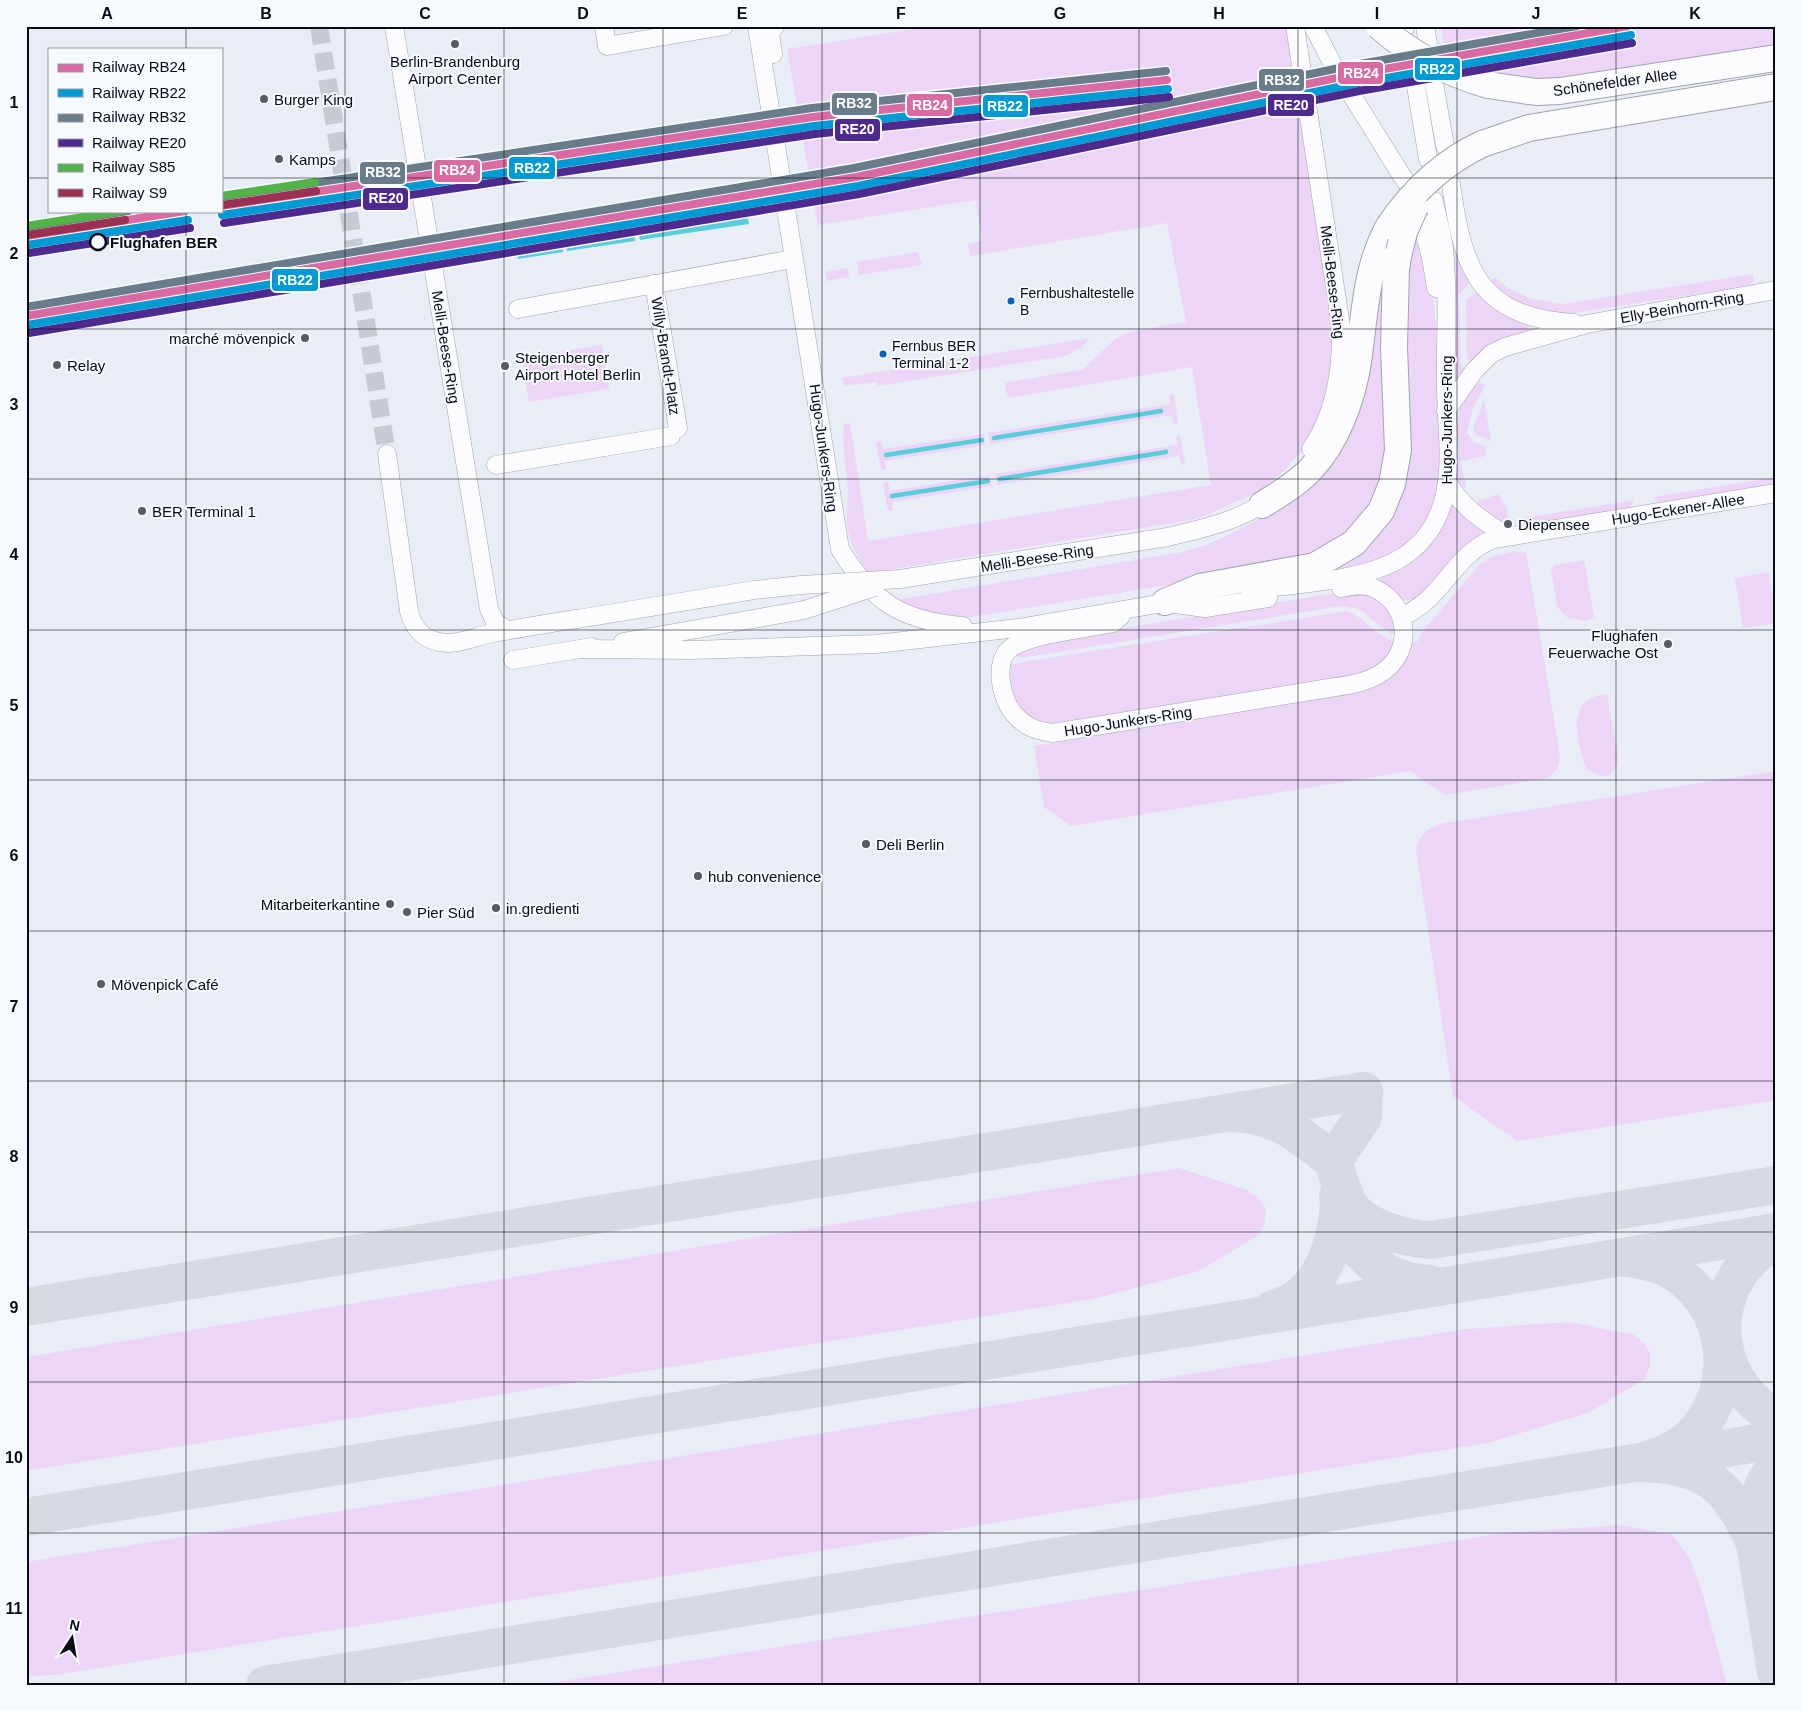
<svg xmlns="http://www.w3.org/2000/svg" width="1802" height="1711" viewBox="0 0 1802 1711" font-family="Helvetica,sans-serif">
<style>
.green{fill:#edd5f8}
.water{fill:#5acdda}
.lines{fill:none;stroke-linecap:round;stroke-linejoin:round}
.stream{stroke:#5acdda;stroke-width:4.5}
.taxiway{stroke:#d8dae1;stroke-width:38}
.minor-tunnel{stroke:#c7cbd4;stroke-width:18;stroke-dasharray:18 9;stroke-linecap:butt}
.minor-casing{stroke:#a0a5ad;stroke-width:19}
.highway-casing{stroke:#a0a5ad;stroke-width:28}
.minor{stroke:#fcfcfe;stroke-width:18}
.highway{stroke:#fcfcfe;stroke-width:26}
.minor-bridge-casing{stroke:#a0a5ad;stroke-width:19;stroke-linecap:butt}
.highway-bridge-casing{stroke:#a0a5ad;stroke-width:28;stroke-linecap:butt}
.minor-bridge{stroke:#fcfcfe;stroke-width:18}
.highway-bridge{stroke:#fcfcfe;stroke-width:26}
.rail-1-casing{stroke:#f6f9fe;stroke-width:11}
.rail-2-casing{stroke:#f6f9fe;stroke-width:11}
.rail-3-casing{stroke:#f6f9fe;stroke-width:11}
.rail-4-casing{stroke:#f6f9fe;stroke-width:11}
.rail-5-casing{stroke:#f6f9fe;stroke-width:11}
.rail-6-casing{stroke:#f6f9fe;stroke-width:11}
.rail-1{stroke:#da6ba2;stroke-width:8}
.rail-2{stroke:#009bd5;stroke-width:8}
.rail-3{stroke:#697c8a;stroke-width:8}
.rail-4{stroke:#4e2a8e;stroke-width:8}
.rail-5{stroke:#52b447;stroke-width:8}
.rail-6{stroke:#9a3052;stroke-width:8}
.grid{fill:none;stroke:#080c15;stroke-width:1;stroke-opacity:0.55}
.poi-dot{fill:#575b64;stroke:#f6f9fe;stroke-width:2}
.stop-dot{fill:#f6f9fe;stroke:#080c15;stroke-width:2.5}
.bus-dot{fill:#0065bd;stroke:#f6f9fe;stroke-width:2}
.labels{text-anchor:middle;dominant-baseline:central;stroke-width:4;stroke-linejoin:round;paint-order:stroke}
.bus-label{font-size:14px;fill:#080c15;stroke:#f6f9fe;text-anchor:start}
.poi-label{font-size:15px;fill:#080c15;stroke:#f6f9fe;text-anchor:start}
.street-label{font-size:15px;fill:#080c15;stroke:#f6f9fe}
.stop-label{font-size:15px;font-weight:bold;fill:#080c15;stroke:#f6f9fe;text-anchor:start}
.line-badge{stroke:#f6f9fe;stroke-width:2}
.badge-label{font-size:14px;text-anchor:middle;font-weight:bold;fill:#fff}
.neatline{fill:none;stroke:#080c15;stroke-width:2}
.grid-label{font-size:16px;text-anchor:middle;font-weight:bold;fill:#080c15}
</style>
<rect width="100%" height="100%" fill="#e9edf6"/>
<!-- green -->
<g class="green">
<path d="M 932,26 L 1287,26 L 1335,327 L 1336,359 L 1325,406 L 1306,445 L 1285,470 L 1260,491 L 1197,519 L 868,573 C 861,562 854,552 850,539 C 845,523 848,506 848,489 C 847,467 841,447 844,424 L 850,423 L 868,541 L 1211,485 L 1192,367 L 1008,398 L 1005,383 L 1083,369 L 1115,339 L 1129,332 L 1186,322 L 1167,223 L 970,256 L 968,244 L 982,241 L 976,200 L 818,225 L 787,49 Z"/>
<path d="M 1441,26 L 1776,26 L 1776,46 L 1552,79 L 1512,76 L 1478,67 L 1445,50 Z"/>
<path d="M 1443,195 C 1450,224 1453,259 1471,282 L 1459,294 L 1461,365 L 1466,370 L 1453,386 L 1440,199 Z"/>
<path d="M 1420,234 L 1431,283 L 1436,325 L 1440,464 L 1437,498 L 1427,522 L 1405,547 L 1366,566 L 1323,573 L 1384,521 L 1407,263 L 1415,235 Z"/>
<path d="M 918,252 L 922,265 L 859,275 L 857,262 Z"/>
<path d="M 1385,254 L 1390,437 L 1383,487 L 1348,537 L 1284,566 L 965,618 C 938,617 920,611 896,600 L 1183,552 C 1226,541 1262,518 1297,492 Z"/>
<path d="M 848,268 L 849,277 L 827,281 L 825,272 Z"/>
<path d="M 1753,274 L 1754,281 L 1749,286 L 1561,315 C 1528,309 1515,304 1490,282 L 1495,277 L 1508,288 L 1531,299 L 1563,304 Z"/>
<path d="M 1478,291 C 1492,306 1509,322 1530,325 L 1527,332 L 1473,364 L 1467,358 L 1466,300 Z"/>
<path d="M 1090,338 L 1081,348 L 1065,356 L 878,386 L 877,382 L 844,386 L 842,378 Z"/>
<path d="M 602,345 L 609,389 L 529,402 L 522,358 Z"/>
<path d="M 1475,378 L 1485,386 L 1473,408 L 1467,433 L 1474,442 L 1484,446 L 1486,456 L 1461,461 L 1466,488 C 1447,483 1456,414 1463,399 C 1466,392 1471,385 1475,378 Z"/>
<path d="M 1174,394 L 1178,423 L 1174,424 L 1172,415 L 990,444 L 988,433 L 1170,404 L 1169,395 Z"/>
<path d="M 1484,400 L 1491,441 L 1476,435 L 1473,428 Z"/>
<path d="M 984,434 L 985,445 L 885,461 L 886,469 L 881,470 L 876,442 L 881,441 L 883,449 Z"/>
<path d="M 1180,435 L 1185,464 L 1181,465 L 1179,456 L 997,485 L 995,474 L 1177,445 L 1176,436 Z"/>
<path d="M 990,475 L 992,486 L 892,502 L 893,511 L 888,511 L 883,483 L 888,482 L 890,491 Z"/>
<path d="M 1776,477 L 1776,487 L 1661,505 L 1653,497 Z"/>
<path d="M 1498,494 L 1507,509 L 1509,527 L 1503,526 L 1478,506 L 1479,498 L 1482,500 Z"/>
<path d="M 1634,500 L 1629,510 L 1520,527 L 1524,518 Z"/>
<path d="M 1452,502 L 1483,529 L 1483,532 L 1470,541 L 1422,597 L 1416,600 L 1404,600 L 1380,582 L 1380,577 L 1405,566 Z"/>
<path d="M 1516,551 L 1526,553 L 1560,756 L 1557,769 L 1548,778 L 1445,795 L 1410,771 L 1071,826 L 1044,807 L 1034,746 L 1341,694 L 1409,642 L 1417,642 L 1422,632 L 1481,563 L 1496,555 Z"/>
<path d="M 1584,560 L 1594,617 L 1587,621 L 1566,617 L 1557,606 L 1551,570 L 1555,565 Z"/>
<path d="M 1769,572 L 1776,623 L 1743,628 L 1735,578 Z"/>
<path d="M 1346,591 C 1378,593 1390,603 1396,634 L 1391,634 L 1359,609 L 1341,606 L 1021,658 L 1015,656 L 1023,650 L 1053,640 Z"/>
<path d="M 1347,611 C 1365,617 1377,638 1395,641 C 1390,659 1378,665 1362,674 L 1061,725 C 1054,724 1044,725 1037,723 C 1015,716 1007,684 1011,664 Z"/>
<path d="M 1607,694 L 1618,758 C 1614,780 1602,780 1586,768 C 1576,739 1565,698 1607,694 Z"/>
<path d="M 1776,771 L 1776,1100 L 1517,1141 L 1453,1096 L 1416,850 C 1419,836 1426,829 1439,824 Z"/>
<path d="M 1179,1168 L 1247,1190 L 1259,1198 L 1265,1207 L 1265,1223 L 1259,1235 L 1199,1271 L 1093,1299 L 26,1471 L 26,1357 Z"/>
<path d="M 1568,1322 L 1634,1335 L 1645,1344 L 1650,1354 L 1650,1365 L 1645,1379 L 1588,1413 L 1487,1443 L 55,1675 L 26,1676 L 26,1562 L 32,1561 L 1467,1329 Z"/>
<path d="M 1622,1525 L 1673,1535 L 1690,1559 L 1703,1595 L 1727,1685 L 537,1685 L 1503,1533 Z"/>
</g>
<!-- water -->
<g class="water">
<path d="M 746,208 L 749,224 L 640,240 L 637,225 Z"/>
<path d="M 633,226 L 635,241 L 567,251 L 565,236 Z"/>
<path d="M 561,237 L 563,252 L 518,259 L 516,244 Z"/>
</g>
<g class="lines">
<!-- stream -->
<g class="stream">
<path d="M 994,438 L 1161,411"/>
<path d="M 886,455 L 982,440"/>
<path d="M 1000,479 L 1166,452"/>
<path d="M 892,496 L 988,481"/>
</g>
<!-- taxiway -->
<g class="taxiway">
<path d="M 1333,1161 C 1337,1174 1341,1188 1347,1201 C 1360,1228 1404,1238 1431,1240 L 1776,1185"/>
<path d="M 1338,1196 C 1346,1247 1377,1281 1430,1284"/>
<path d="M 1776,1240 C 1704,1280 1705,1377 1776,1418"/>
<path d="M 1628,1258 C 1640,1260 1653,1262 1665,1267 C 1730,1299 1742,1388 1690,1438 C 1676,1451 1658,1456 1640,1463 C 1705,1464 1730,1485 1755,1544 C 1754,1516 1756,1489 1776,1467"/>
<path d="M 26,1307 L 1257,1108 L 1364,1091 L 1363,1117 L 1333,1161 C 1297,1132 1275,1113 1226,1113"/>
<path d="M 1273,1309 C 1320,1297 1335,1248 1339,1205"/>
<path d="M 26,1517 L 1776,1232"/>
<path d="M 1751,1519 L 1776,1672"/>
<path d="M 265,1685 L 1776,1440"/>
</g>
<!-- minor-tunnel -->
<path class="minor-tunnel" d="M 319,26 L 387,454"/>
<defs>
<g id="minor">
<path d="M 394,26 L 489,609 L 495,622 L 507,630"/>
<path d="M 604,26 L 607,46 L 724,26"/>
<path d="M 757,26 L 840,549 C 872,602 902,621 963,626"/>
<path d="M 1295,26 L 1341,326 C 1342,369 1336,413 1311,449"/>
<path d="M 1313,26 L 1333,65 L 1405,181"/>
<path d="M 1405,26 L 1405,28"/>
<path d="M 1425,26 L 1428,43"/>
<path d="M 773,54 L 770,33 L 775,26"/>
<path d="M 1414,74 L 1428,159"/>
<path d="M 1434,83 L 1445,146"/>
<path d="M 1451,184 C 1463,269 1478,317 1574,323"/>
<path d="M 1421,221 L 1431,257 L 1436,288"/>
<path d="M 654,284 L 678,428"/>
<path d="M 518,309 L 793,259"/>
<path d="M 1446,411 L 1474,371 L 1491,354 L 1505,347 L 1587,324 L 1776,290"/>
<path d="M 387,454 L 409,611 C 413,627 421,638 439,642 C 457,646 475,636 493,633 C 521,628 549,623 577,619"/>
<path d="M 496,465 L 671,436"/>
<path d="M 1447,481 C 1460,506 1483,521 1507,536"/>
<path d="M 900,579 L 1168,537 C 1200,529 1246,520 1270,497"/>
<path d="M 1250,590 C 1294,584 1368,581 1404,556 C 1424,543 1438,522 1444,498 C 1453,463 1446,421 1446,385 C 1445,340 1449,294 1444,249 C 1442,233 1437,217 1434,201"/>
<path d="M 1167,603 L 1205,608 L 1268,598"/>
<path d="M 1121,616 L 1113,623 C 1085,629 1036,633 1012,647 C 992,660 1001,702 1016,716 C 1027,728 1038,731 1053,733 L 1329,688 C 1350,685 1374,682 1390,666 C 1415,640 1404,599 1371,587 C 1361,584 1351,586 1341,588"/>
<path d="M 1402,616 C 1442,601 1454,553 1494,539 L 1776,493"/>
<path d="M 623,642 L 804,610"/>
<path d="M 581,649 L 691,650 L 876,644 L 1018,628 L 1175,601"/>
<path d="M 513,660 L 592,647"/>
</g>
<g id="highway">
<path d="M 1488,85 L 1536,92 L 1560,91 L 1776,58"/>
<path d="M 1482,144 L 1529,128 L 1776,87"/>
<path d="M 1262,505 C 1279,494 1297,484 1311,469 C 1337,441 1352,400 1358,362 C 1365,315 1365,269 1389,226"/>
<path d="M 1165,602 L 1200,587 L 1315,566 L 1354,543 L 1381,511 L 1392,484 L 1398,450 L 1394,347 L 1396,268 L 1399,252"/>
</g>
</defs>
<!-- minor casing -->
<use href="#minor" class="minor-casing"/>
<!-- highway casing -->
<use href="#highway" class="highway-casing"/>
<!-- minor -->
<use href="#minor" class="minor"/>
<!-- highway -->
<use href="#highway" class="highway"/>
<defs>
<g id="minor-bridge">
<path d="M 804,610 L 875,587"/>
<path d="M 577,619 L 754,590 L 801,585 L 900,579"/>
</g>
<g id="highway-bridge">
<path d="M 1379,26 C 1411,55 1447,73 1488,85"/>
<path d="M 1389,226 C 1412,192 1444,162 1482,144"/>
<path d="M 1399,252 L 1404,232 L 1415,207"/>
</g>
</defs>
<!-- minor-bridge casing -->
<use href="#minor-bridge" class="minor-bridge-casing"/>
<!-- highway-bridge casing -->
<use href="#highway-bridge" class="highway-bridge-casing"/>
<!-- minor-bridge -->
<use href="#minor-bridge" class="minor-bridge"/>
<!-- highway-bridge -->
<use href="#highway-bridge" class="highway-bridge"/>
<defs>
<g id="rail-1">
<path d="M 221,206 L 813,117 L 1167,80"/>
<path d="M 26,236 L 185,211"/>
<path d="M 26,316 L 856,177 L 1356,74 L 1628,26"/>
</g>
<g id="rail-2">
<path d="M 222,215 L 814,126 L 1168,89"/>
<path d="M 27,245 L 188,220"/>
<path d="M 27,325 L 858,186 L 1358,83 L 1631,35"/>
</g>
<g id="rail-3">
<path d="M 221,197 L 812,108 L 1166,71"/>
<path d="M 26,227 L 128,211"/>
<path d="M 26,307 L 854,168 L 1354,65 L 1577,26"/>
</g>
<g id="rail-4">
<path d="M 224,223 L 815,134 L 1169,97"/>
<path d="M 29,253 L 190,228"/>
<path d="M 29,333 L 859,194 L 1359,91 L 1632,43"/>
</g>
<g id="rail-5">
<path d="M 221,196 L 315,182"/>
<path d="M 26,226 L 122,211"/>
</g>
<g id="rail-6">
<path d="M 222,205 L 316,191"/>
<path d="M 27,235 L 125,220"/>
</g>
</defs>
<!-- rail-1 casing -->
<use href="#rail-1" class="rail-1-casing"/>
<!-- rail-2 casing -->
<use href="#rail-2" class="rail-2-casing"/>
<!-- rail-3 casing -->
<use href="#rail-3" class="rail-3-casing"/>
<!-- rail-4 casing -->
<use href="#rail-4" class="rail-4-casing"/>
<!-- rail-5 casing -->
<use href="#rail-5" class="rail-5-casing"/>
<!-- rail-6 casing -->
<use href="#rail-6" class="rail-6-casing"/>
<!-- rail-1 -->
<use href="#rail-1" class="rail-1"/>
<!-- rail-2 -->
<use href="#rail-2" class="rail-2"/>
<!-- rail-3 -->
<use href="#rail-3" class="rail-3"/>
<!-- rail-4 -->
<use href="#rail-4" class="rail-4"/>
<!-- rail-5 -->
<use href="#rail-5" class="rail-5"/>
<!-- rail-6 -->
<use href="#rail-6" class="rail-6"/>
</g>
<!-- grid -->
<path class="grid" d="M 186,26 L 186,49M 345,26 L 345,1685M 504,26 L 504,1685M 663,26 L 663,1685M 822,26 L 822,1685M 980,26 L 980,1685M 1139,26 L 1139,1685M 1298,26 L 1298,1685M 1457,26 L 1457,1685M 1616,26 L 1616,1685M 26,178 L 49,178M 221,178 L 1776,178M 186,211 L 186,1685M 26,329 L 1776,329M 26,479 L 1776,479M 26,630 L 1776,630M 26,780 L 1776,780M 26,931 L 1776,931M 26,1081 L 1776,1081M 26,1232 L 1776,1232M 26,1382 L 1776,1382M 26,1533 L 1776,1533"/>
<!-- markers -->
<g class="poi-dot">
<circle cx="455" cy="44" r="5"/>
<circle cx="264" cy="99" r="5"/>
<circle cx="279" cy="159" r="5"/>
<circle cx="305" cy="338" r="5"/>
<circle cx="57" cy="365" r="5"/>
<circle cx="505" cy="366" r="5"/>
<circle cx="142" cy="511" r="5"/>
<circle cx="1508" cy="524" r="5"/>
<circle cx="1668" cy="644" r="5"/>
<circle cx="866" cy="844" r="5"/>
<circle cx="698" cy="876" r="5"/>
<circle cx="390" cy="904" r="5"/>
<circle cx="496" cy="908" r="5"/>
<circle cx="407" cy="912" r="5"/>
<circle cx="101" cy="984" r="5"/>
</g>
<circle class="stop-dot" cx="98" cy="242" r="8"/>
<g class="bus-dot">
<circle cx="1011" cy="301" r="4.5"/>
<circle cx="883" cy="354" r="4.5"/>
</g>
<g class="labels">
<!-- bus labels -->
<g class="bus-label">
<text x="1020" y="293">Fernbushaltestelle<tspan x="1020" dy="17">B</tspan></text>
<text x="892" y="346">Fernbus BER<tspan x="892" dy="17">Terminal 1-2</tspan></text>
</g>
<!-- poi labels -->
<g class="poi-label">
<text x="455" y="61" text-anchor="middle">Berlin-Brandenburg<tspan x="455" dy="17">Airport Center</tspan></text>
<text x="274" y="99">Burger King</text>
<text x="289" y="159">Kamps</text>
<text x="295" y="338" text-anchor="end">marché mövenpick</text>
<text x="515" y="357">Steigenberger<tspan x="515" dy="17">Airport Hotel Berlin</tspan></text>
<text x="67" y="365">Relay</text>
<text x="152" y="511">BER Terminal 1</text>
<text x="1518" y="524">Diepensee</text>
<text x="1658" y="635" text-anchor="end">Flughafen<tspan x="1658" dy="17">Feuerwache Ost</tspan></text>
<text x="876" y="844">Deli Berlin</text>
<text x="708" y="876">hub convenience</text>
<text x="380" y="904" text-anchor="end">Mitarbeiterkantine</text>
<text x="506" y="908">in.gredienti</text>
<text x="417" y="912">Pier Süd</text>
<text x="111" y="984">Mövenpick Café</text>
</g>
<!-- street labels -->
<g class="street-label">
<text transform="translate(1615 82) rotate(-8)">Schönefelder Allee</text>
<text transform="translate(1333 282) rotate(83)">Melli-Beese-Ring</text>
<text transform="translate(1682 307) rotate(-10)">Elly-Beinhorn-Ring</text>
<text transform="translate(446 347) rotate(81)">Melli-Beese-Ring</text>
<text transform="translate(666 356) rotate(81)">Willy-Brandt-Platz</text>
<text transform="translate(1446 420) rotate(-90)">Hugo-Junkers-Ring</text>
<text transform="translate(824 448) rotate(82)">Hugo-Junkers-Ring</text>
<text transform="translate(1678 509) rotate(-9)">Hugo-Eckener-Allee</text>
<text transform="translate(1037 558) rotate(-9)">Melli-Beese-Ring</text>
<text transform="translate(1128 721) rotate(-9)">Hugo-Junkers-Ring</text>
</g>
<!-- stop labels -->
<g class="stop-label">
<text x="110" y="242">Flughafen BER</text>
</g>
</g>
<g class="line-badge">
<rect x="1414" y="57" width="47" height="24" rx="5" fill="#009bd5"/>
<rect x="1337" y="61" width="47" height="24" rx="5" fill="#da6ba2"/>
<rect x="1258" y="68" width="47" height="24" rx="5" fill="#697c8a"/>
<rect x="831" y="92" width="47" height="24" rx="5" fill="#697c8a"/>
<rect x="906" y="93" width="47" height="24" rx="5" fill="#da6ba2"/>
<rect x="1267" y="93" width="48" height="24" rx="5" fill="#4e2a8e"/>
<rect x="982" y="94" width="47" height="24" rx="5" fill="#009bd5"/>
<rect x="834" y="118" width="47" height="24" rx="5" fill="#4e2a8e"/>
<rect x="508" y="156" width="48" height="24" rx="5" fill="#009bd5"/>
<rect x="433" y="159" width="48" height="24" rx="5" fill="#da6ba2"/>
<rect x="359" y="161" width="47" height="24" rx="5" fill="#697c8a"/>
<rect x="362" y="187" width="47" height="24" rx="5" fill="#4e2a8e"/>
<rect x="271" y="268" width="48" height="24" rx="5" fill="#009bd5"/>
</g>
<g class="badge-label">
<text x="1437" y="74">RB22</text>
<text x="1361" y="78">RB24</text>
<text x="1282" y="85">RB32</text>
<text x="854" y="108">RB32</text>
<text x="930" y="110">RB24</text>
<text x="1291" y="110">RE20</text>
<text x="1005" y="111">RB22</text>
<text x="857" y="134">RE20</text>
<text x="532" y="173">RB22</text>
<text x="457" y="175">RB24</text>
<text x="383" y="177">RB32</text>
<text x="386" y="203">RE20</text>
<text x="295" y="285">RB22</text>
</g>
<!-- border -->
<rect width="1802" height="1711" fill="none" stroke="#f6f9fe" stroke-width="55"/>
<!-- legend -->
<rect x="48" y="48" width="175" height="165" fill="#f6f9fe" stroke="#979aa1"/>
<rect x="58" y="64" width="25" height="8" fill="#da6ba2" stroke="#979aa1"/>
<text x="92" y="72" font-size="15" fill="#080c15">Railway RB24</text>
<rect x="58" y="89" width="25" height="8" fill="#009bd5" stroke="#979aa1"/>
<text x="92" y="98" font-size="15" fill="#080c15">Railway RB22</text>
<rect x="58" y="114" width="25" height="8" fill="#697c8a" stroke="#979aa1"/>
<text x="92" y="122" font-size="15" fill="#080c15">Railway RB32</text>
<rect x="58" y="139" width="25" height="8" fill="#4e2a8e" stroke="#979aa1"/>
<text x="92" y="148" font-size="15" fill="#080c15">Railway RE20</text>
<rect x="58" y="164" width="25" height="8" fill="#52b447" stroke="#979aa1"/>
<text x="92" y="172" font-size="15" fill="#080c15">Railway S85</text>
<rect x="58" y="189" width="25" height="8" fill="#9a3052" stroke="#979aa1"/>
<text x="92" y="198" font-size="15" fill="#080c15">Railway S9</text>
<!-- north arrow -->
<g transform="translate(72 1638) rotate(12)" stroke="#f6f9fe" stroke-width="4" paint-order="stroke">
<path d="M0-4L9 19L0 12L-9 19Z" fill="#080c15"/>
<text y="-8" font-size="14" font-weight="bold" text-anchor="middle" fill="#080c15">N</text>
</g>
<rect x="28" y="28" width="1746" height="1656" class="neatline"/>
<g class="grid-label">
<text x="107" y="19">A</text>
<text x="266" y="19">B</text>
<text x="425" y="19">C</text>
<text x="583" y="19">D</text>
<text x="742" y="19">E</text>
<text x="901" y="19">F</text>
<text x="1060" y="19">G</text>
<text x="1219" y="19">H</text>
<text x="1377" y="19">I</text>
<text x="1536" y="19">J</text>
<text x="1695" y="19">K</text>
<text x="14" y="108">1</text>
<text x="14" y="259">2</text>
<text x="14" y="410">3</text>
<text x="14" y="560">4</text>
<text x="14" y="711">5</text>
<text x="14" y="861">6</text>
<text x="14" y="1012">7</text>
<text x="14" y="1162">8</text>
<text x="14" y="1313">9</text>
<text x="14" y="1463">10</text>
<text x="14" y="1614">11</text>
</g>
</svg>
